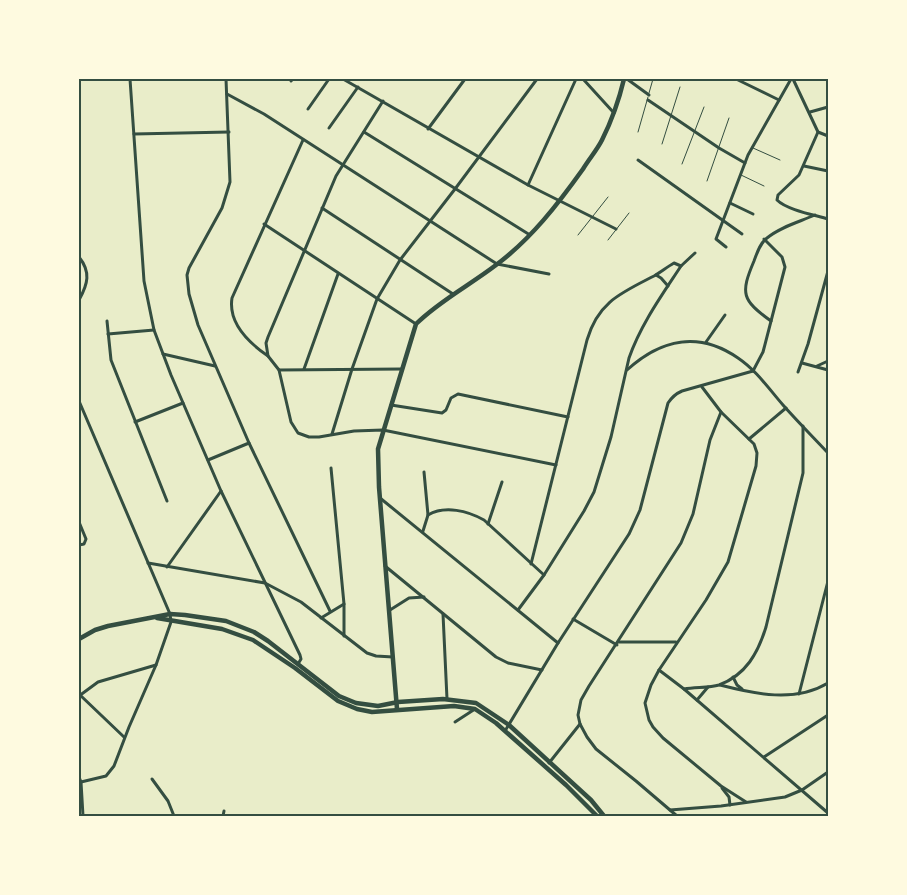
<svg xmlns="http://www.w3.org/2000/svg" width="907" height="895" viewBox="0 0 907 895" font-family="'Open Sans',sans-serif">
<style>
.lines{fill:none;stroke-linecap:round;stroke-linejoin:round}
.service{stroke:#344e41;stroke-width:1}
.minor{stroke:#344e41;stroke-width:3}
.secondary{stroke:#344e41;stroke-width:4.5}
.neatline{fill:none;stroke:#344e41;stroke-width:2}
</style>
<rect width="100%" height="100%" fill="#e9edc9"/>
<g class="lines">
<!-- service -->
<g class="service">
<path d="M 649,93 L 653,79"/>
<path d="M 638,132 L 648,97"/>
<path d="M 662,144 L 680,87"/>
<path d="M 753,148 L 780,160"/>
<path d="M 682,164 L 704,107"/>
<path d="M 741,175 L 764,186"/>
<path d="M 707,181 L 729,118"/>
<path d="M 578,235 L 608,197"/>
<path d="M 608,240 L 629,213"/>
</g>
<!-- minor -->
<g class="minor">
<path d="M 130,79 L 144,281 L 154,330 L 171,375 L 221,491 L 300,655 L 301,659 L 298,664"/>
<path d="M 226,79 L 230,182 L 222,208 L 189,268 L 187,275 L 189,294 L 198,325 L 249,443 L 330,611"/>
<path d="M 343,79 L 528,185 L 616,229"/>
<path d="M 583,79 L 614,113"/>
<path d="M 627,79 L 649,95"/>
<path d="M 736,79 L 779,100"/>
<path d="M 793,79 L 818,132 L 828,136"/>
<path d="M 291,81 L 293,79"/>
<path d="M 227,94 L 264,114 L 497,264 L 549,274"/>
<path d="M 648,100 L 719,148 L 745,163"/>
<path d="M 383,101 L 336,176 L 268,337 L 266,343 L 268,356 L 279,370 L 291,422 L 298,433 L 309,437 L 319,437 L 354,431 L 383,430 L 556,465"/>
<path d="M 308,109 L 329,79"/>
<path d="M 810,112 L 828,107"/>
<path d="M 329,128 L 358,87"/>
<path d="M 428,129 L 465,79"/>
<path d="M 364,132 L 530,235"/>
<path d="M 818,132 L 799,175 L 778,195 L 777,200 C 787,210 815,215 828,219"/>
<path d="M 134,134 L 229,132"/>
<path d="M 638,160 L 742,234"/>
<path d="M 804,166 L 828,171"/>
<path d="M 528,185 L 576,79"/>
<path d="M 730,203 L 753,214"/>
<path d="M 322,208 L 453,294"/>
<path d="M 264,224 L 416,324"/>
<path d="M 726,247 L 716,239 L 748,155 L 791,79"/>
<path d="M 79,257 C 91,272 88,284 79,300"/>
<path d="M 656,275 L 661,278 L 668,286"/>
<path d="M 107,321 L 111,360 L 167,501"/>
<path d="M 771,321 C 742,300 740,294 754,261 C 757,253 760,243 767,238 C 780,227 799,222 815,215"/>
<path d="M 108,334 L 154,330"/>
<path d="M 706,342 L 725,315"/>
<path d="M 163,354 L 215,366"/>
<path d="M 268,356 C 249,343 228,323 232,298 L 303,140"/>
<path d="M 802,363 L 828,370"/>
<path d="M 817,366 L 828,361"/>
<path d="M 304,369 L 338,274"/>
<path d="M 279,370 L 402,369"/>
<path d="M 627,370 C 661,339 699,331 738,358 C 756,370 769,389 783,405 C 798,422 813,437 828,453"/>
<path d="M 753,371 L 763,352 L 785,267 L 782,257 L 764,239"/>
<path d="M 798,372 L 808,344 L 828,271"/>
<path d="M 702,387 L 721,412 L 754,444 L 757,453 L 756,466 L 728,562 L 706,600 L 659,670 L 651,685 L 645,703 L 649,720 L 653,727 L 663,738 L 721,786 L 746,802"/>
<path d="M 79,401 L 170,614 L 171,622 L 156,665 L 129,727 L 114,766 L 106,776 L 81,782"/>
<path d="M 391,405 L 442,413 L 446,410 L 451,398 L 458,394 L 568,417"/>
<path d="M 135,422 L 183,403"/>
<path d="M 332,434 L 352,369 L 377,299 L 400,260 L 455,189 L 537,79"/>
<path d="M 749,439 L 786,408"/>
<path d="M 208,460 L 249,443"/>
<path d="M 331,468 L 344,604 L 344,636"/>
<path d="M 424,472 L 428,515"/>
<path d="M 380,498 L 558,643"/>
<path d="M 79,522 L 86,539 L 84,544 L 79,545"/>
<path d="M 488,524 L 502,482"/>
<path d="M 423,531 L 428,515 C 445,505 468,511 484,520 L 544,575"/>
<path d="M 148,563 L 265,583 L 301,602 L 367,653 L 376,656 L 393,657"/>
<path d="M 531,564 L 587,340 C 598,302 621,293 654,276 C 661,272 667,267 674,263 L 681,266 L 695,253"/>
<path d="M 385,566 L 496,657 L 508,663 L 542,670"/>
<path d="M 167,567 L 221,491"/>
<path d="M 390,610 L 409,598 L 424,597"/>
<path d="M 518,610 L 544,575 L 584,511 L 594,492 L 611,437 L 629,358 C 641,324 662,295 681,266"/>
<path d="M 443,614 L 447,699"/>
<path d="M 321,618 L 344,604"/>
<path d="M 573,619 L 617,645"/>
<path d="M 618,642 L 676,642"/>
<path d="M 659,670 L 684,689 L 828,813"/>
<path d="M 733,677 L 737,685 L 742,689"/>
<path d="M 720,685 C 755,694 795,703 828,683"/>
<path d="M 684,689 C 696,687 709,688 719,685 C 746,675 758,653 766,627 L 803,473 L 803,426"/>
<path d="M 799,694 L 828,581"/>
<path d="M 80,695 L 124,737"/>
<path d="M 79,696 L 98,682 L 156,665"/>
<path d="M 697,700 L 708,687"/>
<path d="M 455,722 L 475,709"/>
<path d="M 505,731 L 558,643 L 629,534 L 640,510 L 668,403 C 672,397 675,394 682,391 L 753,371"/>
<path d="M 764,757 L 828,715"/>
<path d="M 549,763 L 580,724"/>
<path d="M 79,777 L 81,782 L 83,816"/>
<path d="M 152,779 L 168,801 L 174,816"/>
<path d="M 722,788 L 729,797 L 730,805"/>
<path d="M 670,810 L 721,806 L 785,797 L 802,790 L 828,772"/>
<path d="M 223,816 L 224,811"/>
<path d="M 677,816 L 636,781 L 596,749 L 587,737 L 580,724 L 578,715 L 581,700 L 589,686 L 681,543 L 693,514 L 710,440 L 721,412"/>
</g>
<!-- secondary -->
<g class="secondary">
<path d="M 157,618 L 222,629 L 253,640 L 295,668 L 338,701 L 357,709 L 372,712 L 454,706 L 475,709 L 496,723 L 566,785 L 597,816"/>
<path d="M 79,639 L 95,630 L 108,626 L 170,614 L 185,615 L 226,621 L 254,632 L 268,641 L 339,696 L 356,703 L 378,706 L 398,702 L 443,699 L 476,703 L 509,725 L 591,800 L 604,816"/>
<path d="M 397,709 L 379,487 L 378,449 L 416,324 C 439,301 470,285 496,265 C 531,239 558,204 583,169 C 589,159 597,150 602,140 C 612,120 619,100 624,79"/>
</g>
</g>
<!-- border -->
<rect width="907" height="895" fill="none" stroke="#fefae0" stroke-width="160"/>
<rect x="80" y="80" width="747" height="735" class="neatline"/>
</svg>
